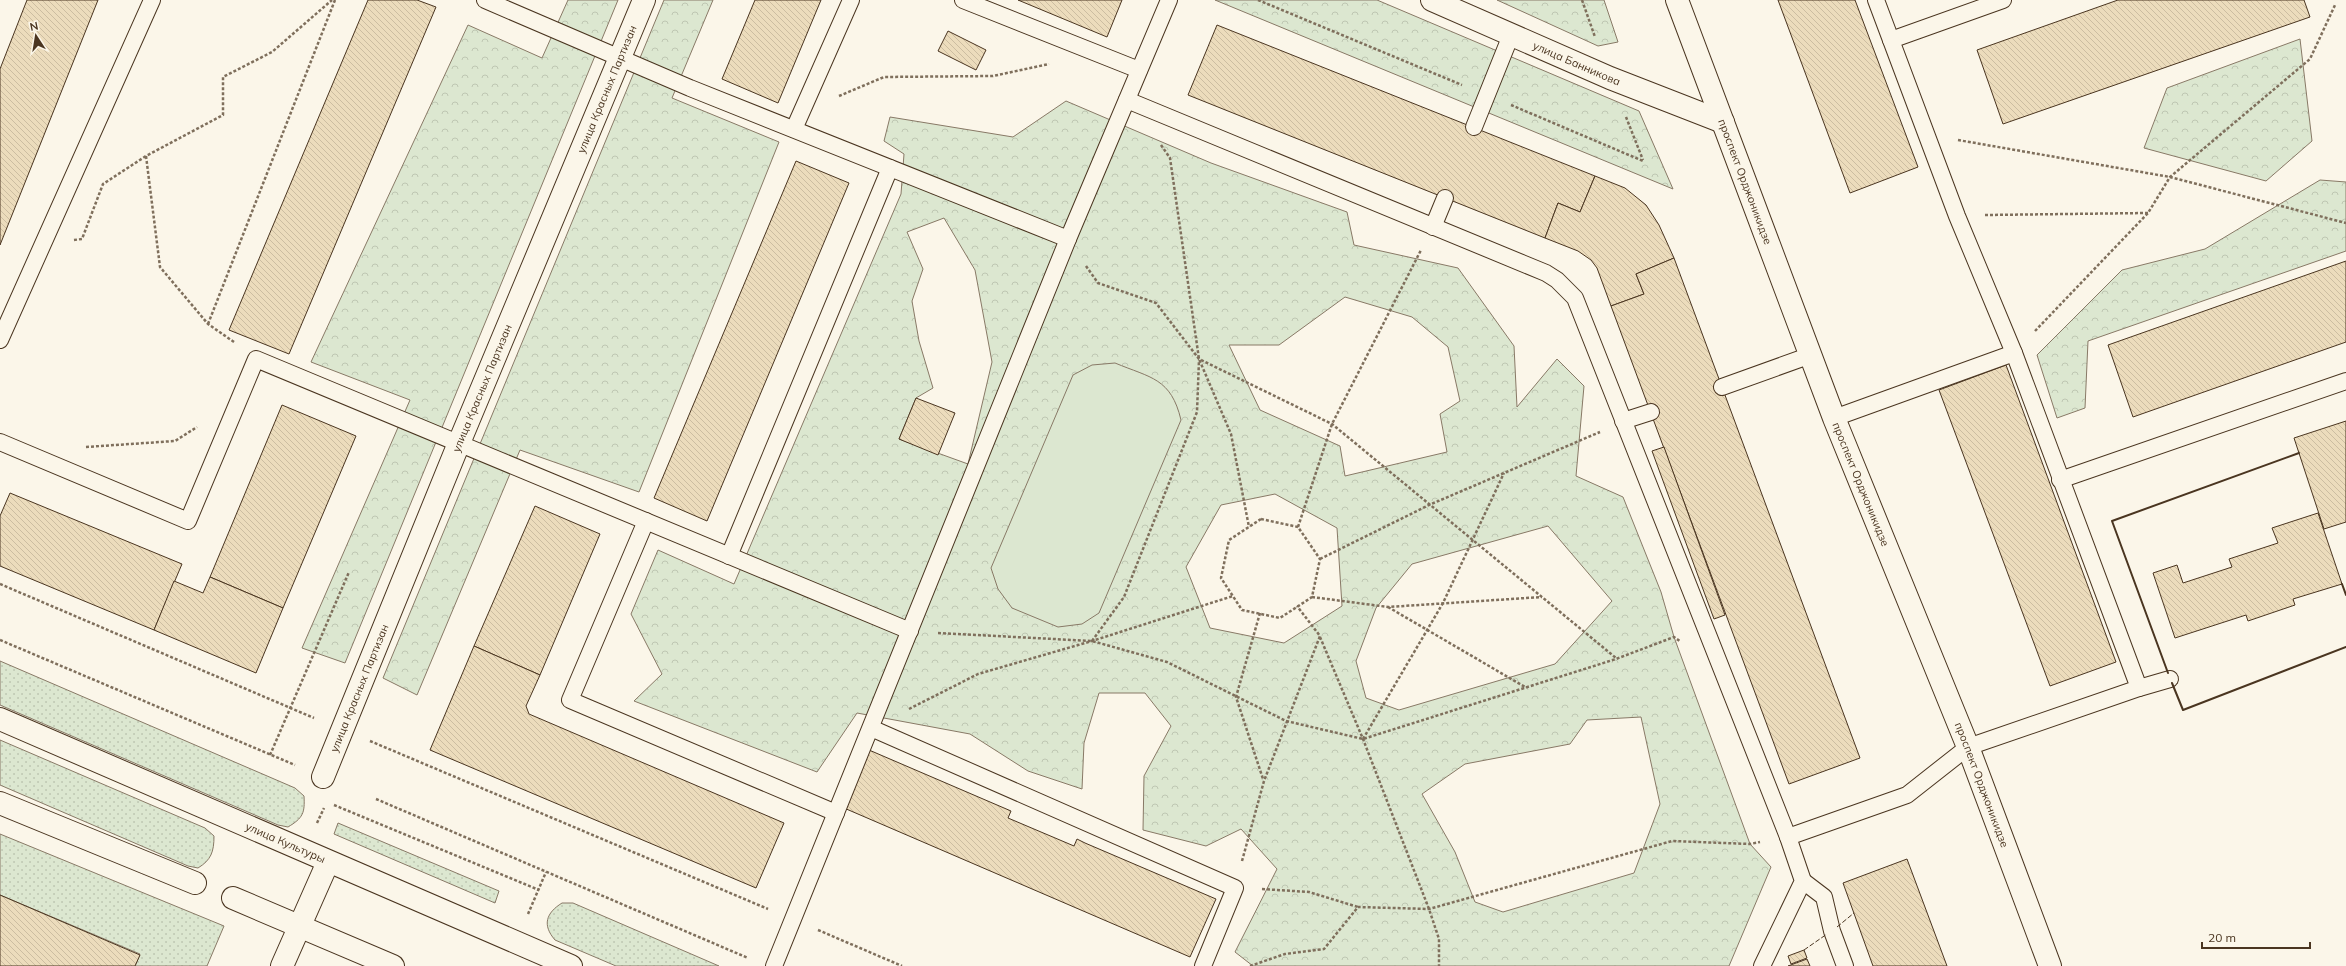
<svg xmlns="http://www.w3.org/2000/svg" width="2346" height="966" viewBox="0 0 2346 966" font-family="Mulish,sans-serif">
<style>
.grass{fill:url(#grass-dots);stroke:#887966}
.park{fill:url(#park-crowns);stroke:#887966;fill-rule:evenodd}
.pitch{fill:#dce7d0;stroke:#887966}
.building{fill:url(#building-back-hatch);stroke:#4a3520}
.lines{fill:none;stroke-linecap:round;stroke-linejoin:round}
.lane-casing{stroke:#4a3520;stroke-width:18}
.street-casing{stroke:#4a3520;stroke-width:24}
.secondary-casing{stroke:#4a3520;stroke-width:24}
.path{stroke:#7f6f5c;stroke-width:2.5;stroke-dasharray:3 2;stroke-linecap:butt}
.lane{stroke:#fbf6e9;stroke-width:16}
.street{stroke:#fbf6e9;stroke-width:22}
.secondary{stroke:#fbf6e9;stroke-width:22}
.fence{stroke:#4a3520;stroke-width:1;stroke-dasharray:5 2;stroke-linecap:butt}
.wall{stroke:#4a3520;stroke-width:2}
.labels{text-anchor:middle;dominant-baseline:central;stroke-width:3;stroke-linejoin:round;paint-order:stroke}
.street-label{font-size:11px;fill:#4a3520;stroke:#fbf6e9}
</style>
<defs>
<pattern id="grass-dots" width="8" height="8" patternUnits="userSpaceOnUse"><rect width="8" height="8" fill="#dce7d0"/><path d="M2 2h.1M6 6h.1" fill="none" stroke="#bec7b2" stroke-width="1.8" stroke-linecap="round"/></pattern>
<pattern id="park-crowns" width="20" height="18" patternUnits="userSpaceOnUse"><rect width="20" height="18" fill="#dce7d0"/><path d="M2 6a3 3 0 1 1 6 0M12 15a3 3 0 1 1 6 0" fill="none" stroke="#bec7b2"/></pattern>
<pattern id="building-back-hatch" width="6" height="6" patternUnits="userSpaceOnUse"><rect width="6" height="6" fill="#ecdcbc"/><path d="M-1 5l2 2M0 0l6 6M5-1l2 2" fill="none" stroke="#ccbda1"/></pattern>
</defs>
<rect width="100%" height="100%" fill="#fbf6e9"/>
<!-- grass -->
<g class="grass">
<path d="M 0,661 L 295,788 L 304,796 C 305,813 303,818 288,827 L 278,825 L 0,705 Z"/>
<path d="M 0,740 L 205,828 L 214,836 C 214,852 211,860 198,868 L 188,866 L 0,785 Z"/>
<path d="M 338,823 L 499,891 L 495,903 L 334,834 Z"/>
<path d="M 0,834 L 224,926 L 207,966 L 135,966 L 140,954 L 0,895 Z"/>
<path d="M 562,903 L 573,903 L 719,966 L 616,966 L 555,940 C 542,925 546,913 562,903 Z"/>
</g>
<!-- park -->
<g class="park">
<path d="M 568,0 L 618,0 L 345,663 L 302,648 L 410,400 L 311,362 L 468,25 L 542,58 Z"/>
<path d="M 664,0 L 713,0 L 672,98 L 779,142 L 639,492 L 520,450 L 417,695 L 383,678 Z"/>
<path d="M 1215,0 L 1377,0 L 1639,111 L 1673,189 Z"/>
<path d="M 1497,0 L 1604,0 L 1618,42 L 1598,46 Z"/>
<path d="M 2300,39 L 2312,141 L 2266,181 L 2144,148 L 2167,88 Z"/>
<path d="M 1066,101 L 1211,163 L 1347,212 L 1354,245 L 1458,268 L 1514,346 L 1517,407 L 1557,359 L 1584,386 L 1576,476 L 1623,497 L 1661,592 L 1674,637 L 1750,844 L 1771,867 L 1729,966 L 1253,966 L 1235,952 L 1277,869 L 1241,829 L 1206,846 L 1143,830 L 1144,776 L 1171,726 L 1145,693 L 1099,693 L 1084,743 L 1082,789 L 1028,771 L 970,734 L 857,713 L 817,772 L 634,701 L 662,674 L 631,614 L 658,550 L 734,584 L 901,194 L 904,154 L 884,141 L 890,117 L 1013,137 ZM 944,218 L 975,270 L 992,362 L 968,464 L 899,439 L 916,398 L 933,388 L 919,341 L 912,301 L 923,269 L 907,232 ZM 1345,297 L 1412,317 L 1448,347 L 1460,401 L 1440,414 L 1447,452 L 1345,476 L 1340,446 L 1260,410 L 1229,345 L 1279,345 ZM 1275,494 L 1337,528 L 1342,606 L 1284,643 L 1210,628 L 1186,567 L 1221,505 ZM 1548,526 L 1612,601 L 1555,664 L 1399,710 L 1366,698 L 1356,661 L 1376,608 L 1412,564 ZM 1641,717 L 1660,804 L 1634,873 L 1503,912 L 1475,902 L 1455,852 L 1422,794 L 1465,764 L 1570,744 L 1587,720 Z"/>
<path d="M 2320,180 L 2346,182 L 2346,251 L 2088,341 L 2085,408 L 2057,418 L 2037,355 L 2122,270 L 2205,249 Z"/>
</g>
<!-- pitch -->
<path class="pitch" d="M 1115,363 C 1151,378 1171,378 1181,420 L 1099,613 L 1082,624 L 1058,627 L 1012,608 L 998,589 L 991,568 L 1073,375 L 1092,365 Z"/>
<!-- building -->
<g class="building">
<path d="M 27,0 L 98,0 L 0,245 L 0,69 Z"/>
<path d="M 368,0 L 417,0 L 436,7 L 289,354 L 229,330 Z"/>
<path d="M 755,0 L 821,0 L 778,103 L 722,79 Z"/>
<path d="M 1018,0 L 1122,0 L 1107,37 Z"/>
<path d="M 1778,0 L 1855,0 L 1918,167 L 1850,193 Z"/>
<path d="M 2118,0 L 2304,0 L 2310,17 L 2003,124 L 1977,50 Z"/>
<path d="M 1217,25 L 1595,176 L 1580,212 L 1558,203 L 1545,238 L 1188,95 Z"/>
<path d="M 948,31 L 986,50 L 976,70 L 938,51 Z"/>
<path d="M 796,161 L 849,183 L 707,521 L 654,498 Z"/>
<path d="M 1595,176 L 1625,188 L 1646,205 L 1659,225 L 1674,258 L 1636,274 L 1644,294 L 1611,306 L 1597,268 L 1591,260 L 1578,251 L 1545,238 L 1558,203 L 1580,212 Z"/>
<path d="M 1674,258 L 1860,758 L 1789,784 L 1611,306 L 1644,294 L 1636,274 Z"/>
<path d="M 2346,261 L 2346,342 L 2133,417 L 2108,345 Z"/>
<path d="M 2006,365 L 2116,662 L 2050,686 L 1939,390 Z"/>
<path d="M 916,398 L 955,413 L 938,455 L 899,439 Z"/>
<path d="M 282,405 L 356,436 L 283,608 L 210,577 Z"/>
<path d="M 2346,421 L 2346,522 L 2324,529 L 2294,438 Z"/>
<path d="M 1664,447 L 1725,615 L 1714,619 L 1652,451 Z"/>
<path d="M 10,493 L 182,564 L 154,630 L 0,566 L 0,516 Z"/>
<path d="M 535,506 L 600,534 L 540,675 L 474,646 Z"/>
<path d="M 2318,513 L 2342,584 L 2293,599 L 2295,605 L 2248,621 L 2246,615 L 2175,638 L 2153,573 L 2177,565 L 2183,583 L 2232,567 L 2229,559 L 2278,543 L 2272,528 Z"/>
<path d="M 210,577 L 283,608 L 256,673 L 154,630 L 174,581 L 203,593 Z"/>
<path d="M 474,646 L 540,675 L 526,706 L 529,714 L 784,823 L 756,888 L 430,750 Z"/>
<path d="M 869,750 L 1011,811 L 1008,818 L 1074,846 L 1077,839 L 1085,843 L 1216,899 L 1190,957 L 844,808 Z"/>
<path d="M 1907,859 L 1947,966 L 1873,966 L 1843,883 Z"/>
<path d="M 0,895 L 140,955 L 135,966 L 0,966 Z"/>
<path d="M 1804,950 L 1807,958 L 1791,964 L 1788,956 Z"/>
<path d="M 1807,959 L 1810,966 L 1788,966 Z"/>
</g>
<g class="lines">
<defs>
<g id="lane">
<path d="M 485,0 L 690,88 L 1068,239 L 1169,0"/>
<path d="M 963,0 L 1139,70"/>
<path d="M 1891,40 L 2003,0"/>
<path d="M 1127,100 L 1546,273 L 1557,280 L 1575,298 L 1788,837 L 1907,795 L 1968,747 L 2139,688 L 2014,353 L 1957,216 L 1876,0"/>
<path d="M 1474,127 L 1511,35"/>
<path d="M 794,129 L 851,0"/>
<path d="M 1433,227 L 1445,198"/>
<path d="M 0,340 L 152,0"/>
<path d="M 1722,387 L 1811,355"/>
<path d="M 1834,418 L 2014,353"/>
<path d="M 1623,421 L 1651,412"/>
<path d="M 0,442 L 188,521 L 256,359 L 910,631"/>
<path d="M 2060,480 L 2346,381"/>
<path d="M 646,521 L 570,700 L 836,813"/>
<path d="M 729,556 L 890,168"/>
<path d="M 2139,688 L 2170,679"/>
<path d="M 871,728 L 1235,888 L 1203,966"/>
<path d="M 1803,881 L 1824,897 L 1832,931 L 1845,966"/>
<path d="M 774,966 L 1068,239"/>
<path d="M 1762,966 L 1803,881 L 1788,837"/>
</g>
<g id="street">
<path id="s1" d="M 1432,0 L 1610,78 L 1723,122"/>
<path id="s2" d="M 0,719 L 571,966"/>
<path id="s3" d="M 323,777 L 459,443 L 644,0"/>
<path d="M 0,803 L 195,883"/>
<path d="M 233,898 L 393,966"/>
<path d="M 282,966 L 328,862"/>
</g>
<g id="secondary">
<path id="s4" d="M 1677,0 L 1834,418 L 1968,747 L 2050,966"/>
</g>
</defs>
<!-- lane casing -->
<use href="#lane" class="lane-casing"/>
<!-- street casing -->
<use href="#street" class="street-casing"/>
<!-- secondary casing -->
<use href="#secondary" class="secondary-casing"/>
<!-- path -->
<g class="path">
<path d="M 1258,0 L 1462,85"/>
<path d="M 1582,0 L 1595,37"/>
<path d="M 839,96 L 884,77 L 993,76 L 1049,64"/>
<path d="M 1511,105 L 1643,161"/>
<path d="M 1626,117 L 1643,160"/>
<path d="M 1958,140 L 2170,177 L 2346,223"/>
<path d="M 1161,145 L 1170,158 L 1199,359 L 1231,434 L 1249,527"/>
<path d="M 1985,215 L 2148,213"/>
<path d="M 74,240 L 82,239 L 103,184 L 146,156"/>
<path d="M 1086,266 L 1098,283 L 1156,303 L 1199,359 L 1332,424 L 1616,658"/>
<path d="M 208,324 L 335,0"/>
<path d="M 2035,331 L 2148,213 L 2170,177 L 2310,59 L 2335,5"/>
<path d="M 234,342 L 208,324 L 160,267 L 146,156 L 223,115 L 223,77 L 272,52 L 332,0"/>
<path d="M 86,447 L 175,441 L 197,427"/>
<path d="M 1261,519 L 1298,527 L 1320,559 L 1312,597 L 1280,618 L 1242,610 L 1221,578 L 1229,540 Z"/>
<path d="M 1298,527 L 1332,424 L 1421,250"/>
<path d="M 1320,559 L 1429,505 L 1600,432"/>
<path d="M 0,584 L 314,718"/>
<path d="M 1312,597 L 1388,607 L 1542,597"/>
<path d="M 1388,607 L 1525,687"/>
<path d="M 1260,613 L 1236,697 L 1263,779"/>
<path d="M 938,633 L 1092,641 L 1167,662 L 1286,721 L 1363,739 L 1616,659 L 1674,637 L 1681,642"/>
<path d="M 1320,637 L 1363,739 L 1429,909 L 1439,939 L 1439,966"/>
<path d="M 0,640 L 295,765"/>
<path d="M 1092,641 L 1124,597 L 1197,412 L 1199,360"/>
<path d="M 909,709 L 978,674 L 1092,641 L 1233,596"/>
<path d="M 1363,739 L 1443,603 L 1504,473"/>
<path d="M 370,741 L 768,909"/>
<path d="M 270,755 L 349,572"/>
<path d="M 376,799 L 748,958"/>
<path d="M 334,805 L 539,890"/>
<path d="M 317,823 L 324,808"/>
<path d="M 1242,861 L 1264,781 L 1320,636 L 1297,606"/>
<path d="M 1262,889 L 1309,892 L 1358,907"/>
<path d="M 528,914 L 546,872"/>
<path d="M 818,930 L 902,966"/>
<path d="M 1250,966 L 1285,954 L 1324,949 L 1358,907 L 1429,909 L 1672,841 L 1750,844 L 1760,842"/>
</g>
<!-- lane -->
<use href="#lane" class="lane"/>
<!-- street -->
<use href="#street" class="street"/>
<!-- secondary -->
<use href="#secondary" class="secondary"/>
<!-- fence -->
<g class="fence">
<path d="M 1837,927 L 1854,913"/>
<path d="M 1804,950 L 1827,934"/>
</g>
<!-- wall -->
<g class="wall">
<path d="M 2342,584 L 2346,595"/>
<path d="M 2168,673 L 2112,521 L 2299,453"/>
<path d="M 2172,683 L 2183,710 L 2346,647"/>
</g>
</g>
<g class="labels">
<!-- street labels -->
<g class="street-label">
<text stroke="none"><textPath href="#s1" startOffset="158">улица Банникова</textPath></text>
<text stroke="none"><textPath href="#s3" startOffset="744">улица Красных Партизан</textPath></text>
<text stroke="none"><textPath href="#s4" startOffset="194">проспект Орджоникидзе</textPath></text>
<text stroke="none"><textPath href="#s3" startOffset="420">улица Красных Партизан</textPath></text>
<text stroke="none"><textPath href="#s4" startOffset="518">проспект Орджоникидзе</textPath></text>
<text stroke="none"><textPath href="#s3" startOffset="96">улица Красных Партизан</textPath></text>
<text stroke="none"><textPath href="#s4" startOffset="842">проспект Орджоникидзе</textPath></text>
<text stroke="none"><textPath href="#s2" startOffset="311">улица Культуры</textPath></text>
</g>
</g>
<!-- north arrow -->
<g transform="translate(36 36) rotate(348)" stroke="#fbf6e9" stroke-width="3" paint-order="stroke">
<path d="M0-3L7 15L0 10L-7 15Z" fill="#4a3520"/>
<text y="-6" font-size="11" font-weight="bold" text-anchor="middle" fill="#4a3520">N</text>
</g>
<!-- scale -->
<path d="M2202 942v6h108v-6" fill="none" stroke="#4a3520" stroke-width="2"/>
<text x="2208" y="942" font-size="12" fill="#4a3520" stroke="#fbf6e9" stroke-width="3" paint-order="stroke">20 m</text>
</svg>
